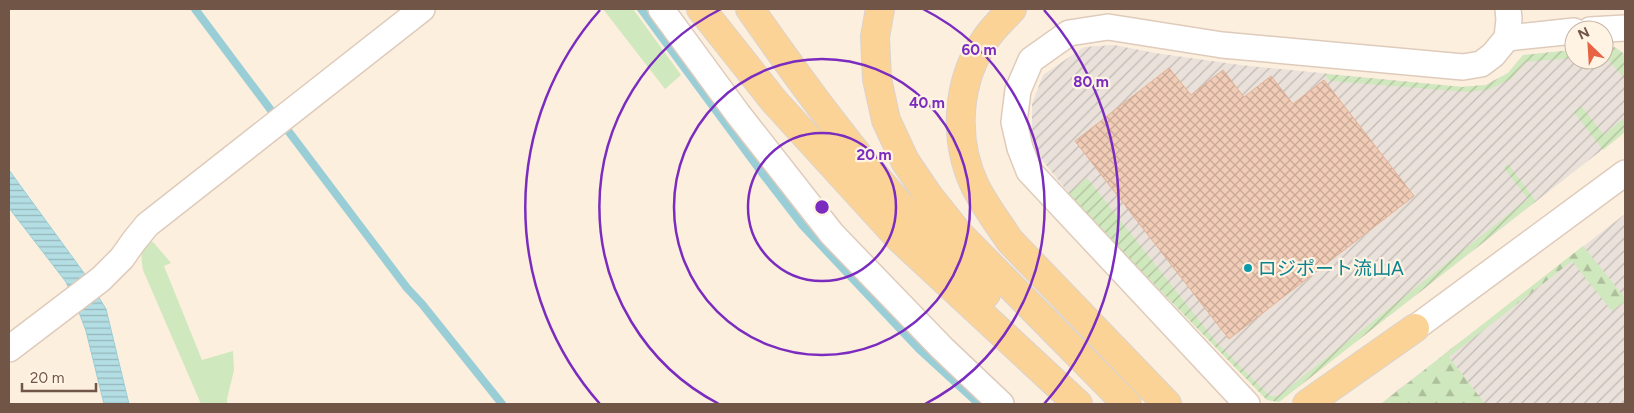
<svg xmlns="http://www.w3.org/2000/svg" width="1634" height="413" viewBox="0 0 1634 413" font-family="Figtree,'Noto Sans JP',sans-serif">
<style>
.industrial{fill:url(#industrial-furrows)}
.green{fill:#d0e8bd}
.forest{fill:url(#forest-firs)}
.garden{fill:url(#garden-furrows)}
.water{fill:url(#water-rules);stroke:#9aced6}
.lines{fill:none;stroke-linecap:round;stroke-linejoin:round}
.stream{stroke:#9aced6;stroke-width:8}
.building{fill:url(#building-cross-hatch);stroke:#e3b297}
.minor-casing{stroke:#dfcbbb;stroke-width:28}
.major-casing{stroke:#dad3cf;stroke-width:30}
.minor{stroke:#fff;stroke-width:25}
.major{stroke:#fbd396;stroke-width:28}
.ring{fill:none;stroke:#7b2cbf;stroke-width:2.5}
.culture-dot{fill:#0f9aa8;stroke:#fff4e4;stroke-width:2}
.labels{text-anchor:middle;dominant-baseline:central;stroke-width:4.5;stroke-linejoin:round;paint-order:stroke}
.culture-label{font-size:19px;fill:#0d838f;stroke:#fff4e4;text-anchor:start}
.centre{fill:#7b2cbf;stroke:#fff4e4;stroke-width:2.5}
.ring-label{font-size:15px;text-anchor:middle;font-weight:bold;fill:#7b2cbf;stroke:#fff4e4;stroke-width:4.5;stroke-linejoin:round;paint-order:stroke}
</style>
<defs>
<pattern id="industrial-furrows" width="10" height="10" patternUnits="userSpaceOnUse" patternTransform="scale(1.25)"><rect width="10" height="10" fill="#e9e1da"/><path d="M-1 1l2-2M0 10L10 0M9 11l2-2" fill="none" stroke="#c1b9b3"/></pattern>
<pattern id="forest-firs" width="22" height="20" patternUnits="userSpaceOnUse" patternTransform="scale(1.25)"><rect width="22" height="20" fill="#d0e8bd"/><path d="M5 1l3.5 6h-7zM16 11l3.5 6h-7z" fill="#adbf9b"/></pattern>
<pattern id="garden-furrows" width="10" height="10" patternUnits="userSpaceOnUse" patternTransform="scale(1.25)"><rect width="10" height="10" fill="#d0e8bd"/><path d="M-1 1l2-2M0 10L10 0M9 11l2-2" fill="none" stroke="#adbf9b"/></pattern>
<pattern id="water-rules" width="6" height="5" patternUnits="userSpaceOnUse" patternTransform="scale(1.25)"><rect width="6" height="5" fill="#b3dee4"/><path d="M0 2.5h6" fill="none" stroke="#96b7bb"/></pattern>
<pattern id="building-cross-hatch" width="8" height="8" patternUnits="userSpaceOnUse" patternTransform="scale(1.25)"><rect width="8" height="8" fill="#f1ccb6"/><path d="M0 0l8 8M0 8l8-8" fill="none" stroke="#c8a896"/></pattern>
</defs>
<rect width="100%" height="100%" fill="#fcefde"/>
<!-- industrial -->
<g class="industrial">
<path d="M 1114,45 L 1155,53 L 1240,65 L 1462,87 L 1486,85 L 1508,73 L 1523,55 L 1574,50 L 1574,60 L 1604,60 L 1604,48 L 1614,47 L 1621,51 L 1625,55 L 1625,132 L 1279,402 L 1267,400 L 1085,213 L 1042,160 L 1034,142 L 1032,129 L 1032,104 L 1043,75 L 1084,47 Z"/>
<path d="M 1625,214 L 1625,404 L 1381,404 L 1398,390 Z"/>
</g>
<!-- green -->
<g class="green">
<path d="M 603,9 L 633,9 L 681,75 L 665,89 Z"/>
<path d="M 147,240 L 153,242 L 171,263 L 164,266 L 202,360 L 233,351 L 234,370 L 227,399 L 227,404 L 201,404 L 143,270 C 141,258 140,250 147,240 Z"/>
</g>
<!-- forest -->
<path class="forest" d="M 1583,246 L 1625,298 L 1625,301 L 1612,311 L 1572,261 L 1449,357 L 1485,404 L 1381,404 Z"/>
<!-- garden -->
<g class="garden">
<path d="M 1614,47 C 1629,55 1625,63 1625,79 L 1604,55 L 1604,48 Z"/>
<path d="M 1574,50 L 1574,58 L 1525,62 L 1511,79 L 1490,89 L 1469,92 L 1330,81 L 1324,74 L 1462,87 L 1486,85 L 1508,73 L 1523,55 Z"/>
<path d="M 1581,106 L 1604,135 L 1625,117 L 1625,132 L 1603,150 L 1574,112 Z"/>
<path d="M 1508,164 L 1536,201 L 1279,402 L 1267,400 L 1085,213 L 1069,193 L 1087,178 L 1217,343 L 1270,396 L 1278,396 L 1528,199 L 1504,168 Z"/>
</g>
<!-- water -->
<path class="water" d="M 9,170 L 84,273 L 106,309 L 129,404 L 104,404 L 86,331 L 77,307 L 66,282 L 9,208 Z"/>
<g class="lines">
<!-- stream -->
<g class="stream">
<path d="M 195,9 L 276,117"/>
<path d="M 641,9 L 762,173 L 803,226 L 919,349 L 979,404"/>
<path d="M 283,124 L 407,288 L 422,304 L 502,404"/>
</g>
</g>
<!-- building -->
<path class="building" d="M 1169,68 L 1191,95 L 1223,70 L 1244,97 L 1271,76 L 1293,104 L 1324,80 L 1414,196 L 1229,339 L 1075,141 Z"/>
<g class="lines">
<defs>
<g id="minor">
<path d="M 661,9 L 738,114 L 832,234 L 942,348 L 1001,404"/>
<path d="M 1590,30 L 1625,28"/>
<path d="M 1507,38 L 1574,31"/>
<path d="M 1415,328 L 1625,173"/>
<path d="M 9,349 L 101,279 L 122,258 L 134,241 L 147,225 L 422,9"/>
<path d="M 1247,404 L 1029,171 L 1020,148 L 1014,122 L 1018,90 L 1031,60 L 1069,33 L 1108,27 L 1222,45 L 1463,67 L 1481,64 L 1493,55 L 1507,38 L 1509,19 L 1508,9"/>
</g>
<g id="major">
<path d="M 701,9 L 774,101 L 898,237 L 1078,404"/>
<path d="M 750,9 C 802,83 855,156 916,223 C 939,248 963,270 986,294"/>
<path d="M 880,9 L 875,37 L 877,79 L 886,120 L 905,161 L 928,195 L 960,235 L 1127,404"/>
<path d="M 1012,9 C 1004,18 994,27 987,37 C 956,81 953,139 975,186 C 985,206 998,223 1010,241 L 1167,404"/>
<path d="M 1307,404 L 1415,328"/>
</g>
</defs>
<!-- minor casing -->
<use href="#minor" class="minor-casing"/>
<!-- major casing -->
<use href="#major" class="major-casing"/>
<!-- minor -->
<use href="#minor" class="minor"/>
<!-- major -->
<use href="#major" class="major"/>
</g>
<!-- distance rings -->
<g class="ring">
<circle cx="822" cy="207" r="74"/>
<circle cx="822" cy="207" r="148"/>
<path d="M719 404A222 222 0 0 1 721 9M923 9A222 222 0 0 1 925 404"/>
<path d="M600 404A297 297 0 0 1 600 10M1044 10A297 297 0 0 1 1044 404"/>
</g>
<!-- markers -->
<circle class="culture-dot" cx="1248" cy="268" r="5"/>
<g class="labels">
<!-- culture labels -->
<g class="culture-label">
<text x="1258" y="268">ロジポート流山A</text>
</g>
</g>
<circle cx="822" cy="207" r="8" class="centre"/>
<g class="ring-label">
<text x="979" y="55">60 m</text>
<text x="1091" y="87">80 m</text>
<text x="927" y="108">40 m</text>
<text x="874" y="160">20 m</text>
</g>
<!-- border -->
<rect width="1634" height="413" fill="none" stroke="#715547" stroke-width="20"/>
<!-- north arrow -->
<g transform="translate(1589 45) rotate(335)"><circle r="24" fill="#fff4e4" stroke="#c6b4a5"/>
<path d="M0-4L9 19L0 12L-9 19Z" fill="#e66343"/>
<text y="-8" font-size="14" font-weight="bold" text-anchor="middle" fill="#715547">N</text>
</g>
<!-- scale -->
<path d="M22 383v8h74v-8" fill="none" stroke="#715547" stroke-width="2.5"/>
<text x="30" y="383" font-size="15" fill="#715547" stroke="#fff4e4" stroke-width="4" paint-order="stroke">20 m</text>
</svg>
